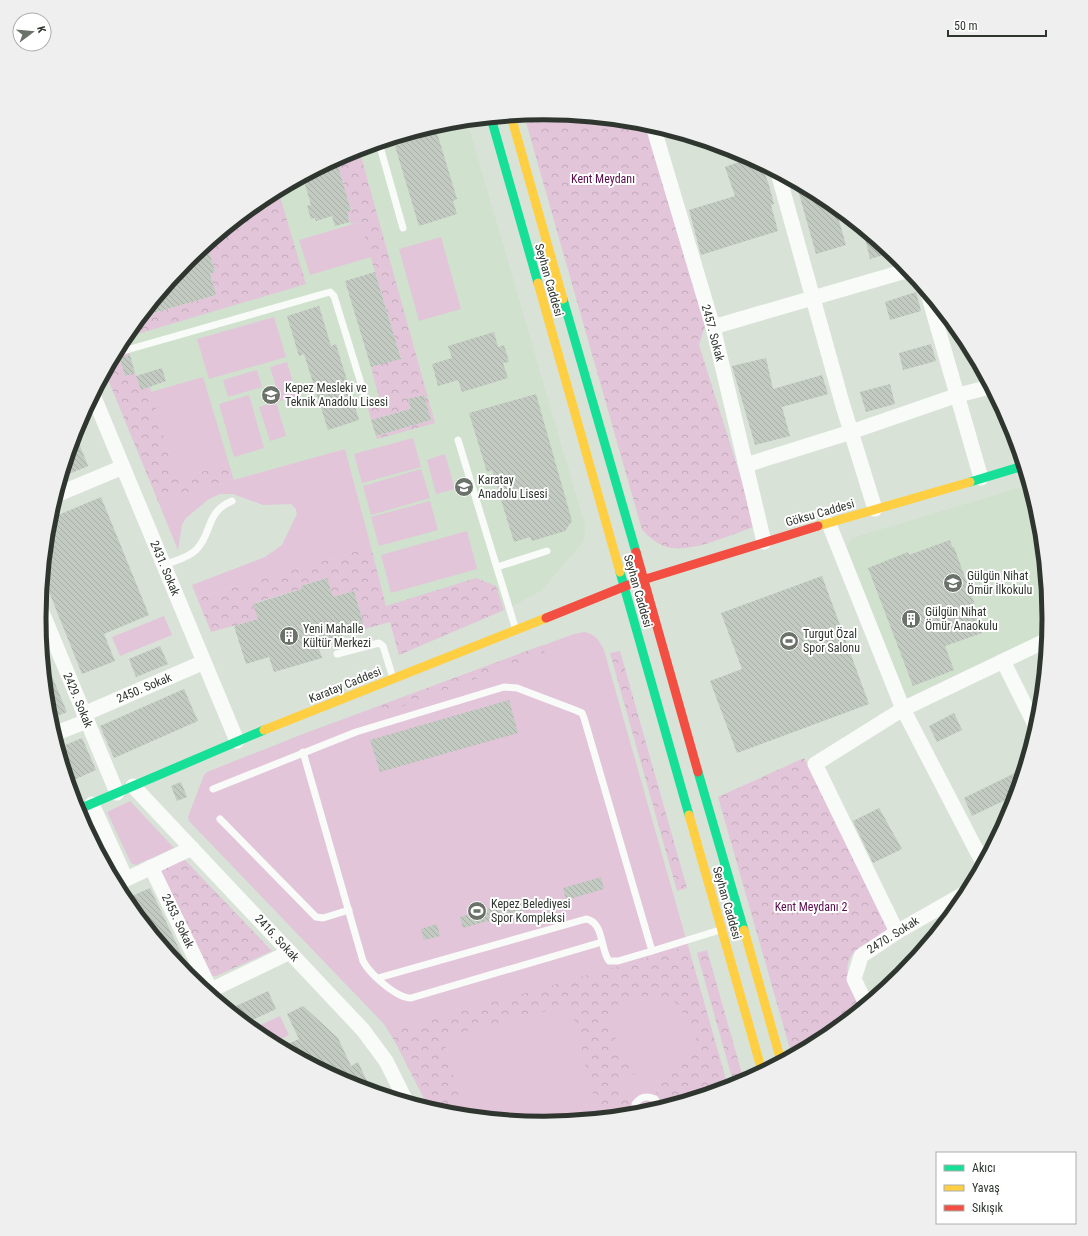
<svg xmlns="http://www.w3.org/2000/svg" width="1088" height="1236" viewBox="0 0 1088 1236" font-family="'Roboto Condensed',sans-serif">
<style>
.built{fill:#d0e1ce}
.grass{fill:#e2c5d9}
.forest{fill:url(#forest-crowns)}
.building{fill:url(#building-back-hatch)}
.lines{fill:none;stroke-linecap:round;stroke-linejoin:round}
.lane{stroke:#f9fbf9;stroke-width:7}
.street{stroke:#f9fbf9;stroke-width:15}
.fast{stroke:#16e098;stroke-width:9}
.slow{stroke:#ffcf43;stroke-width:9}
.jam{stroke:#f24e42;stroke-width:9}
.labels{text-anchor:middle;dominant-baseline:central;stroke-width:4;stroke-linejoin:round;paint-order:stroke}
.park-label{font-size:12px;fill:#580d4b;stroke:#fff}
.street-label{font-size:12px;fill:#2f362f;stroke:#fff}
.poi-label{font-size:12px;fill:#2f362f;stroke:#fff;text-anchor:start}
.rim{fill:none;stroke:#2f362f;stroke-width:5}
</style>
<defs>
<pattern id="forest-crowns" width="20" height="18" patternUnits="userSpaceOnUse"><rect width="20" height="18" fill="#e2c5d9"/><path d="M2 6a3 3 0 1 1 6 0M12 15a3 3 0 1 1 6 0" fill="none" stroke="#c2aabb"/></pattern>
<pattern id="building-back-hatch" width="6" height="6" patternUnits="userSpaceOnUse"><rect width="6" height="6" fill="#c2cac1"/><path d="M-1 5l2 2M0 0l6 6M5-1l2 2" fill="none" stroke="#a7aea6"/></pattern>
</defs>
<rect width="100%" height="100%" fill="#d8e2d7"/>
<!-- built -->
<g class="built">
<path d="M 467,121 L 585,526 L 585,537 L 583,542 L 541,591 L 508,608 L 399,655 L 345,449 L 158,501 L 105,372 L 124,337 L 187,261 L 264,198 L 351,151 L 446,123 Z"/>
<path d="M 1029,485 L 1039,520 L 1049,618 L 1048,632 L 904,699 L 846,547 L 852,538 Z"/>
</g>
<!-- grass -->
<g class="grass">
<path d="M 360,222 L 371,257 L 310,275 L 299,240 Z"/>
<path d="M 441,237 L 461,309 L 419,321 L 399,249 Z"/>
<path d="M 274,317 L 286,357 L 209,379 L 197,339 Z"/>
<path d="M 287,362 L 297,396 L 280,401 L 270,367 Z"/>
<path d="M 257,370 L 262,387 L 228,397 L 223,380 Z"/>
<path d="M 203,377 L 229,464 L 176,479 L 151,392 Z"/>
<path d="M 249,395 L 264,448 L 234,457 L 219,404 Z"/>
<path d="M 276,402 L 286,436 L 270,441 L 259,407 Z"/>
<path d="M 413,438 L 421,467 L 362,483 L 354,454 Z"/>
<path d="M 345,449 L 371,547 L 197,598 L 192,585 L 265,557 L 282,545 L 297,514 L 296,509 L 291,504 L 263,505 L 233,494 L 220,494 L 209,499 L 186,518 L 182,525 L 178,550 L 158,501 Z"/>
<path d="M 445,454 L 455,489 L 436,494 L 427,460 Z"/>
<path d="M 421,469 L 430,498 L 371,515 L 363,486 Z"/>
<path d="M 430,501 L 438,530 L 379,546 L 371,517 Z"/>
<path d="M 467,531 L 477,569 L 391,593 L 381,555 Z"/>
<path d="M 164,616 L 172,635 L 120,656 L 112,637 Z"/>
<path d="M 585,632 C 596,635 599,640 604,650 L 728,1087 L 642,1113 L 544,1123 L 445,1113 L 429,1108 L 398,1047 L 384,1024 L 189,821 L 188,817 L 204,775 L 207,772 L 303,734 L 574,634 Z"/>
<path d="M 130,801 L 174,848 L 136,865 L 131,863 L 107,812 Z"/>
<path d="M 280,1016 L 289,1035 L 273,1043 L 252,1029 Z"/>
</g>
<!-- forest -->
<g class="forest">
<path d="M 544,113 L 649,125 L 705,326 L 699,345 L 756,526 C 733,534 689,554 667,547 C 657,544 649,537 642,530 L 524,115 Z"/>
<path d="M 359,149 L 435,423 L 377,439 L 376,436 L 431,420 L 424,395 L 408,399 L 411,409 L 371,420 L 367,405 L 380,401 L 371,367 L 401,358 L 360,222 L 351,224 L 348,214 L 344,215 L 344,213 L 351,210 L 336,159 Z"/>
<path d="M 278,190 L 306,284 L 124,338 L 151,305 L 154,313 L 216,295 L 210,274 L 215,272 L 208,247 L 210,246 L 210,242 L 264,198 Z"/>
<path d="M 128,350 L 130,355 L 120,359 L 125,375 L 135,373 L 141,389 L 150,387 L 176,479 L 229,464 L 234,480 L 158,501 L 105,372 L 116,353 Z"/>
<path d="M 371,547 L 386,606 L 476,578 L 496,586 L 504,610 L 399,655 L 390,622 L 365,629 L 354,591 L 333,597 L 327,578 L 301,586 L 302,589 L 254,603 L 258,619 L 211,632 L 197,598 Z"/>
<path d="M 543,645 L 545,653 L 390,711 L 379,706 Z"/>
<path d="M 620,651 L 687,888 L 677,891 L 610,653 Z"/>
<path d="M 804,758 L 889,931 C 871,941 840,951 849,978 C 852,988 858,998 863,1007 L 824,1038 L 792,1056 L 718,797 Z"/>
<path d="M 184,859 L 272,951 L 216,976 L 212,976 L 161,872 L 161,870 Z"/>
<path d="M 688,946 L 728,1087 L 667,1106 L 656,1092 C 663,1074 681,1064 696,1052 C 703,1041 683,1014 677,1004 L 675,1002 C 654,1002 665,1000 654,990 L 648,997 L 617,1005 L 609,1015 L 621,1058 L 641,1071 L 626,1078 L 615,1089 L 630,1100 L 628,1115 L 599,1118 L 570,1005 L 443,1037 L 464,1115 L 445,1113 L 429,1108 L 390,1032 Z"/>
<path d="M 707,950 L 744,1081 L 734,1085 L 697,953 Z"/>
<path d="M 646,1103 L 652,1105 L 654,1110 L 641,1113 L 641,1107 Z"/>
</g>
<!-- building -->
<g class="building">
<path d="M 435,126 L 457,199 L 453,201 L 457,214 L 419,226 L 395,146 L 401,144 L 399,137 Z"/>
<path d="M 750,158 L 761,164 L 769,185 L 774,204 L 771,205 L 778,231 L 701,255 L 689,210 L 735,196 L 725,167 Z"/>
<path d="M 336,159 L 351,211 L 347,212 L 350,222 L 335,226 L 332,216 L 316,221 L 315,218 L 311,219 L 307,206 L 311,205 L 303,177 Z"/>
<path d="M 796,183 L 825,198 L 835,207 L 846,245 L 816,254 Z"/>
<path d="M 863,230 L 891,253 L 870,259 Z"/>
<path d="M 207,244 L 215,272 L 210,274 L 216,295 L 153,313 L 151,305 L 187,261 Z"/>
<path d="M 375,272 L 401,359 L 371,367 L 345,281 Z"/>
<path d="M 916,292 L 921,311 L 890,320 L 885,302 Z"/>
<path d="M 319,306 L 331,346 L 336,344 L 359,420 L 328,430 L 304,354 L 299,356 L 287,316 Z"/>
<path d="M 494,332 L 498,347 L 504,345 L 509,362 L 503,363 L 508,378 L 462,392 L 458,380 L 438,386 L 432,364 L 452,358 L 448,346 Z"/>
<path d="M 931,344 L 936,361 L 903,370 L 899,353 Z"/>
<path d="M 130,355 L 135,373 L 125,376 L 120,358 Z"/>
<path d="M 766,358 L 773,389 L 822,375 L 828,394 L 782,407 L 790,436 L 755,445 L 732,366 Z"/>
<path d="M 162,368 L 166,381 L 141,390 L 136,376 Z"/>
<path d="M 890,384 L 895,404 L 866,412 L 860,392 Z"/>
<path d="M 536,394 L 572,521 L 565,531 L 532,541 L 530,537 L 514,542 L 492,470 L 487,472 L 469,413 Z"/>
<path d="M 424,395 L 431,420 L 376,436 L 371,420 L 411,409 L 408,399 Z"/>
<path d="M 75,433 L 88,466 L 62,477 Z"/>
<path d="M 101,497 L 149,615 L 104,634 L 115,661 L 82,674 L 43,577 L 49,519 Z"/>
<path d="M 950,540 L 952,547 L 954,547 L 980,619 L 977,620 L 982,633 L 945,646 L 954,670 L 913,686 L 868,568 L 908,552 L 909,555 Z"/>
<path d="M 822,576 L 869,704 L 737,753 L 710,681 L 742,669 L 721,613 Z"/>
<path d="M 327,578 L 333,597 L 354,591 L 365,629 L 317,643 L 322,658 L 274,672 L 269,657 L 246,664 L 234,626 L 258,619 L 253,604 L 302,589 L 301,586 Z"/>
<path d="M 160,646 L 168,664 L 136,677 L 129,659 Z"/>
<path d="M 43,662 L 46,662 L 67,712 L 50,719 Z"/>
<path d="M 184,689 L 198,721 L 114,758 L 100,726 Z"/>
<path d="M 509,700 L 518,733 L 380,772 L 370,740 Z"/>
<path d="M 954,713 L 962,730 L 937,742 L 929,726 Z"/>
<path d="M 82,738 L 96,770 L 69,782 L 58,748 Z"/>
<path d="M 1023,769 L 1016,795 L 972,816 L 964,798 Z"/>
<path d="M 181,782 L 187,797 L 177,801 L 171,786 Z"/>
<path d="M 879,808 L 902,849 L 873,863 L 853,821 Z"/>
<path d="M 601,877 L 604,889 L 566,900 L 563,888 Z"/>
<path d="M 150,888 L 191,974 L 188,976 L 125,899 Z"/>
<path d="M 528,897 L 531,909 L 463,928 L 460,917 Z"/>
<path d="M 437,924 L 440,936 L 424,940 L 421,929 Z"/>
<path d="M 268,991 L 276,1009 L 246,1023 L 236,1006 Z"/>
<path d="M 303,1006 L 338,1038 L 351,1066 L 358,1062 L 372,1091 L 351,1084 L 281,1047 L 299,1039 L 287,1014 Z"/>
</g>
<g class="lines">
<!-- lane -->
<g class="lane">
<path d="M 379,143 L 403,228"/>
<path d="M 116,353 L 330,292 L 334,296 L 364,393"/>
<path d="M 458,440 L 515,627"/>
<path d="M 164,565 C 174,561 188,558 196,550 C 213,533 205,512 232,501"/>
<path d="M 497,567 L 547,551"/>
<path d="M 337,654 L 379,643 L 383,646 L 393,678"/>
<path d="M 303,752 L 363,961 C 370,974 396,998 411,998 L 602,942"/>
<path d="M 213,789 L 356,732 L 504,687 L 517,688 L 575,710 L 582,713 L 584,718 L 652,951 L 720,930"/>
<path d="M 220,819 L 316,917 L 323,918 L 349,910"/>
<path d="M 378,978 L 586,919 C 604,922 600,949 609,961 L 618,961 L 652,951"/>
<path d="M 634,1114 L 635,1104 C 640,1097 646,1095 655,1099 L 660,1108"/>
</g>
<!-- street -->
<g class="street">
<path d="M 653,126 L 713,327 L 764,542"/>
<path d="M 778,173 L 843,406 L 875,509"/>
<path d="M 928,294 L 981,478"/>
<path d="M 713,327 L 909,270"/>
<path d="M 93,395 L 237,741"/>
<path d="M 746,465 L 851,432 L 958,395 L 990,387"/>
<path d="M 56,495 L 123,467"/>
<path d="M 829,524 L 903,709 L 983,863"/>
<path d="M 40,607 L 117,793"/>
<path d="M 1003,661 L 1036,727"/>
<path d="M 84,714 L 204,662"/>
<path d="M 54,734 L 87,721"/>
<path d="M 133,786 L 363,1030 L 386,1061 L 406,1101"/>
<path d="M 92,804 L 126,879"/>
<path d="M 151,867 L 214,997"/>
<path d="M 116,884 L 192,848"/>
<path d="M 897,932 L 815,764 L 903,709 L 1047,640"/>
<path d="M 207,992 L 290,952"/>
<path d="M 866,1004 L 854,979 L 861,956 L 897,932 L 967,892"/>
</g>
<!-- fast -->
<g class="fast">
<path d="M 491,118 L 538,283"/>
<path d="M 563,299 L 636,552"/>
<path d="M 970,482 L 1023,466"/>
<path d="M 620,572 L 689,815"/>
<path d="M 698,772 L 744,930"/>
<path d="M 77,810 L 264,730"/>
</g>
<!-- slow -->
<g class="slow">
<path d="M 511,116 L 563,299"/>
<path d="M 538,283 L 620,572"/>
<path d="M 818,526 L 970,482"/>
<path d="M 264,730 L 546,618"/>
<path d="M 689,815 L 762,1071"/>
<path d="M 744,930 L 781,1061"/>
</g>
<!-- jam -->
<g class="jam">
<path d="M 636,552 L 698,772"/>
<path d="M 546,618 L 633,583 L 818,526"/>
</g>
</g>
<!-- icons -->
<defs>
<symbol id="school-disc" viewBox="-11 -11 22 22"><circle r="9.5" fill="#6a726a" stroke="#fff"/><path d="M0-5L7-2L0 1L-7-2ZM-4 1L0 2.5L4 1V4Q0 6-4 4Z" fill="#fff"/></symbol>
<symbol id="building-disc" viewBox="-11 -11 22 22"><circle r="9.5" fill="#6a726a" stroke="#fff"/><path d="M-4-6H4V6H1V3H-1V6H-4ZM-2.5-4.3h1.7v1.8h-1.7ZM.8-4.3h1.7v1.8H.8ZM-2.5-1h1.7V.8h-1.7ZM.8-1h1.7V.8H.8Z" fill="#fff"/></symbol>
<symbol id="stadium-disc" viewBox="-11 -11 22 22"><circle r="9.5" fill="#6a726a" stroke="#fff"/><path d="M0-5a6.5 5 0 1 0 0 10a6.5 5 0 1 0 0-10ZM-3.5-1.8h7v3.6h-7Z" fill="#fff"/></symbol>
</defs>
<g fill-rule="evenodd">
<use href="#school-disc" x="260" y="384" width="22" height="22"/>
<use href="#school-disc" x="453" y="476" width="22" height="22"/>
<use href="#school-disc" x="942" y="572" width="22" height="22"/>
<use href="#building-disc" x="900" y="608" width="22" height="22"/>
<use href="#building-disc" x="278" y="625" width="22" height="22"/>
<use href="#stadium-disc" x="778" y="630" width="22" height="22"/>
<use href="#stadium-disc" x="466" y="900" width="22" height="22"/>
</g>
<g class="labels">
<!-- park labels -->
<g class="park-label">
<text x="603" y="179">Kent Meydanı</text>
<text x="811" y="907">Kent Meydanı 2</text>
</g>
<!-- street labels -->
<g class="street-label">
<text transform="translate(549 280) rotate(74)">Seyhan Caddesi</text>
<text transform="translate(713 333) rotate(75)">2457. Sokak</text>
<text transform="translate(820 513) rotate(-16)">Göksu Caddesi</text>
<text transform="translate(165 568) rotate(67)">2431. Sokak</text>
<text transform="translate(638 591) rotate(74)">Seyhan Caddesi</text>
<text transform="translate(345 685) rotate(-22)">Karatay Caddesi</text>
<text transform="translate(144 688) rotate(-23)">2450. Sokak</text>
<text transform="translate(78 700) rotate(67)">2429. Sokak</text>
<text transform="translate(727 903) rotate(74)">Seyhan Caddesi</text>
<text transform="translate(178 921) rotate(64)">2453. Sokak</text>
<text transform="translate(893 935) rotate(-32)">2470. Sokak</text>
<text transform="translate(277 938) rotate(47)">2416. Sokak</text>
</g>
<!-- poi labels -->
<g class="poi-label">
<text x="285" y="388">Kepez Mesleki ve<tspan x="285" dy="14">Teknik Anadolu Lisesi</tspan></text>
<text x="478" y="480">Karatay<tspan x="478" dy="14">Anadolu Lisesi</tspan></text>
<text x="967" y="576">Gülgün Nihat<tspan x="967" dy="14">Ömür İlkokulu</tspan></text>
<text x="925" y="612">Gülgün Nihat<tspan x="925" dy="14">Ömür Anaokulu</tspan></text>
<text x="303" y="629">Yeni Mahalle<tspan x="303" dy="14">Kültür Merkezi</tspan></text>
<text x="803" y="634">Turgut Özal<tspan x="803" dy="14">Spor Salonu</tspan></text>
<text x="491" y="904">Kepez Belediyesi<tspan x="491" dy="14">Spor Kompleksi</tspan></text>
</g>
</g>
<!-- crop -->
<path d="M0 0H1088V1236H0ZM46 618a498 498 0 1 1 996 0a498 498 0 1 1-996 0Z" fill="#eeefee" fill-rule="evenodd"/>
<path class="rim" d="M46 618a498 498 0 1 1 996 0a498 498 0 1 1-996 0Z"/>
<!-- legend -->
<rect x="936" y="1152" width="140" height="72" fill="#ffffff" stroke="#acafac"/>
<rect x="944" y="1165" width="20" height="6" fill="#16e098" stroke="#acafac"/>
<text x="972" y="1172" font-size="12" fill="#2f362f">Akıcı</text>
<rect x="944" y="1185" width="20" height="6" fill="#ffcf43" stroke="#acafac"/>
<text x="972" y="1192" font-size="12" fill="#2f362f">Yavaş</text>
<rect x="944" y="1205" width="20" height="6" fill="#f24e42" stroke="#acafac"/>
<text x="972" y="1212" font-size="12" fill="#2f362f">Sıkışık</text>
<!-- north arrow -->
<g transform="translate(32 32) rotate(74)"><circle r="19" fill="#ffffff" stroke="#acafac"/>
<path d="M0-3L7 15L0 10L-7 15Z" fill="#6a726a"/>
<text y="-6" font-size="11" font-weight="bold" text-anchor="middle" fill="#2f362f">K</text>
</g>
<!-- scale -->
<path d="M948 30v6h98v-6" fill="none" stroke="#2f362f" stroke-width="2"/>
<text x="954" y="30" font-size="12" fill="#2f362f" stroke="#ffffff" stroke-width="3" paint-order="stroke">50 m</text>
</svg>
